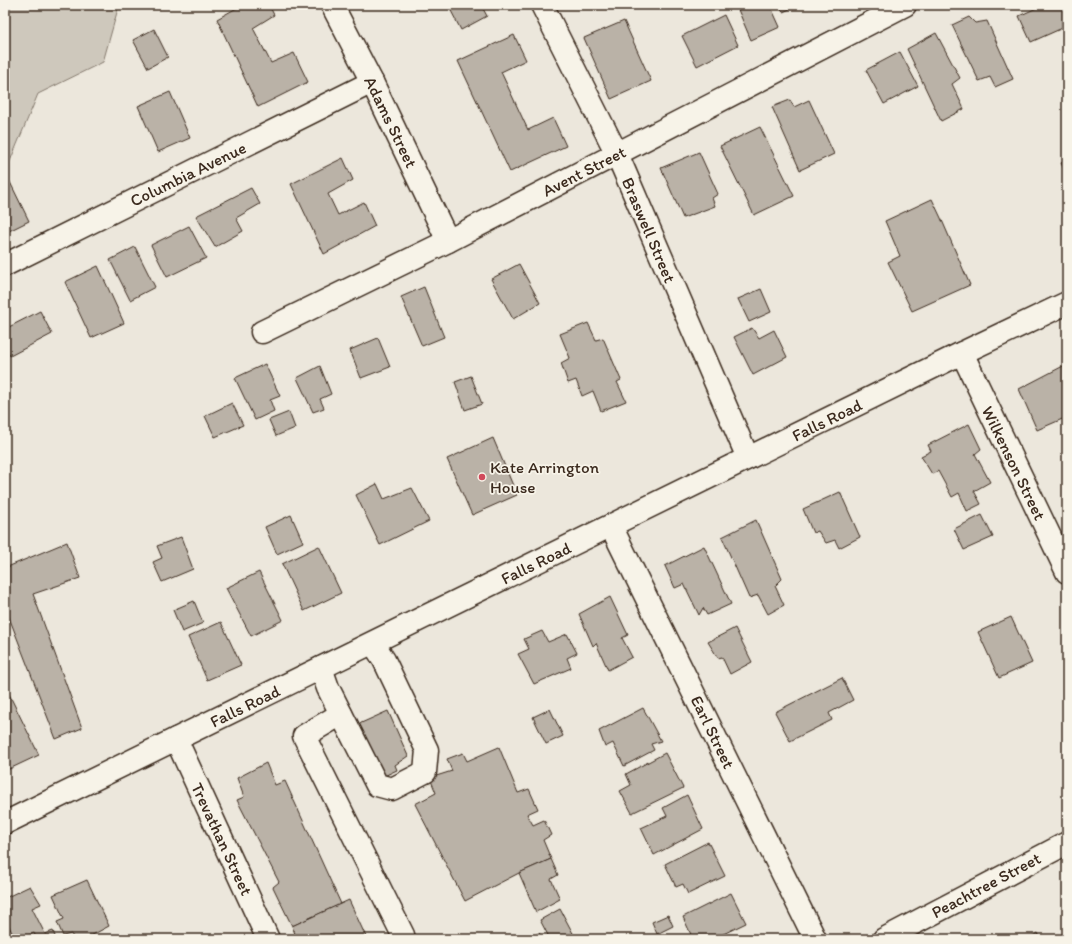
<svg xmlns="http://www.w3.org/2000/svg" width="1072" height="944" viewBox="0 0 1072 944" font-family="Itim,sans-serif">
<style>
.green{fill:#cec8bc;stroke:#84796d}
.building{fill:#bab2a7;stroke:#3b2a1e}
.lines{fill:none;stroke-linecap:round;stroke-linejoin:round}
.minor-casing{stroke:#3b2a1e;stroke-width:25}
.major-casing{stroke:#3b2a1e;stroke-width:25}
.minor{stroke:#f7f3e8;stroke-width:22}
.major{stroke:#f7f3e8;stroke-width:22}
.poi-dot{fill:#d1495b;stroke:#f7f3e8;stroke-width:1.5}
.labels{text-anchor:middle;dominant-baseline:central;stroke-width:3.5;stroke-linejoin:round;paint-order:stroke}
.street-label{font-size:17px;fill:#3b2a1e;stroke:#f7f3e8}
.poi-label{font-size:17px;fill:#3b2a1e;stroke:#f7f3e8;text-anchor:start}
</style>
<rect width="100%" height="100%" fill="#ece7dc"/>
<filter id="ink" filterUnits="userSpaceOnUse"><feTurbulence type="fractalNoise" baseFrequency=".025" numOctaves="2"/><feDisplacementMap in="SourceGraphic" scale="8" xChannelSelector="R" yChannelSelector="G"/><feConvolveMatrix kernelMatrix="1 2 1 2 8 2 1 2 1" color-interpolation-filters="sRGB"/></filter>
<g filter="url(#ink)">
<!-- green -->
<path class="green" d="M 5,5 L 119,5 L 103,62 L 38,94 L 8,166 L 5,167 Z"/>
<!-- building -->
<g class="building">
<path d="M 242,5 L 269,5 L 274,15 L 253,28 L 271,63 L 294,53 L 308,82 L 258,107 L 217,19 Z"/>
<path d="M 448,5 L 481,5 L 487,16 L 461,30 Z"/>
<path d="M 736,5 L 770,5 L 780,27 L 751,40 Z"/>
<path d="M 779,5 L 799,5 L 783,12 Z"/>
<path d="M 1043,5 L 1067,5 L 1067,26 L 1031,42 L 1019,16 Z"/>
<path d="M 724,15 L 738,45 L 697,66 L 682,36 Z"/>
<path d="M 969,17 L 975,23 L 987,21 L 1013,79 L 995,87 L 990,77 L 979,81 L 952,25 Z"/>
<path d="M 624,21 L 651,81 L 611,99 L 584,38 Z"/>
<path d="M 154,29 L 168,57 L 148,68 L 133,40 Z"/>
<path d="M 936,33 L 960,78 L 952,84 L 964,109 L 941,121 L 907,49 Z"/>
<path d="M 514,35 L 526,60 L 501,72 L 528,130 L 553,118 L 566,146 L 510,172 L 458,61 Z"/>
<path d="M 900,52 L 918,86 L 884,104 L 866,70 Z"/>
<path d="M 170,92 L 190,138 L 158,152 L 138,106 Z"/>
<path d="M 790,100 L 794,107 L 809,100 L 834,154 L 800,170 L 772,107 Z"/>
<path d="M 760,127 L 794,196 L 754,215 L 720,146 Z"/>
<path d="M 699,152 L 718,194 L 712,198 L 715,206 L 683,218 L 661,168 Z"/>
<path d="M 343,158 L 353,180 L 328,194 L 338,215 L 364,202 L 375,226 L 324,254 L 291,184 Z"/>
<path d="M 1067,160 L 1067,176 L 1061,163 Z"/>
<path d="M 8,178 L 29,221 L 5,233 L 5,179 Z"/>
<path d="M 251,188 L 260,204 L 236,218 L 243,231 L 215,247 L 196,216 Z"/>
<path d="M 932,199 L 941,218 L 970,285 L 912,311 L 888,262 L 900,256 L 885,221 Z"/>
<path d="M 189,226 L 206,258 L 167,277 L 151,245 Z"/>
<path d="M 135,247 L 155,287 L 130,300 L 110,260 Z"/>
<path d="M 519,264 L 540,303 L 513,319 L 491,279 Z"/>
<path d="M 98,266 L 124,323 L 91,338 L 65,282 Z"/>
<path d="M 424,287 L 444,337 L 422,346 L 401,297 Z"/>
<path d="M 761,289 L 771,312 L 749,322 L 738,299 Z"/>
<path d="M 40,311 L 52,334 L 10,356 L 5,346 L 5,329 Z"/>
<path d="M 588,323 L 596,340 L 603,338 L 621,380 L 617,382 L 626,401 L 601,411 L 593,391 L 582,396 L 576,380 L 568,383 L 561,363 L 570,358 L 560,334 Z"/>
<path d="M 752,328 L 759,338 L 774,330 L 787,357 L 753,375 L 734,337 Z"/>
<path d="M 378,338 L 390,367 L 361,378 L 350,350 Z"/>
<path d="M 265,364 L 280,396 L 270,400 L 274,411 L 255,420 L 235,378 Z"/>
<path d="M 1067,364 L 1067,409 L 1065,411 L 1067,417 L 1037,430 L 1019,389 Z"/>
<path d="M 320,366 L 331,394 L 320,399 L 324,408 L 313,412 L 297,378 Z"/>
<path d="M 471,376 L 482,404 L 465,410 L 455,382 Z"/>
<path d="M 232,403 L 243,425 L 215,437 L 205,416 Z"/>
<path d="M 289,412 L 295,428 L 276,436 L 269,420 Z"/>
<path d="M 969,424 L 981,449 L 975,454 L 990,482 L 974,491 L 981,504 L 967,511 L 959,493 L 952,497 L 938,471 L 932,474 L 921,456 L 931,451 L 928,445 Z"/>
<path d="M 493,438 L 517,495 L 472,515 L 447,459 Z"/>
<path d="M 377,484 L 384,499 L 412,488 L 429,521 L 380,545 L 356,495 Z"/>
<path d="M 840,492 L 860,537 L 839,548 L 835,540 L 826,543 L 818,531 L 813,533 L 803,509 Z"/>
<path d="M 291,515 L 303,542 L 277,554 L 265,527 Z"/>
<path d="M 982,515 L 993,537 L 964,550 L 954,529 Z"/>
<path d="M 756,520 L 782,579 L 775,586 L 784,605 L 768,614 L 758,595 L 749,598 L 722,537 Z"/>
<path d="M 181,537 L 193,569 L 162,582 L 153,562 L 162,558 L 157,546 Z"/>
<path d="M 67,542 L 80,578 L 33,594 L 82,728 L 56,739 L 5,607 L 5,568 Z"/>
<path d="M 319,546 L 341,593 L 304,611 L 282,564 Z"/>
<path d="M 704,546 L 731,604 L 707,615 L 703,608 L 699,615 L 684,584 L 675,588 L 665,566 Z"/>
<path d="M 259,572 L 283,620 L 251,636 L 226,588 Z"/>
<path d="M 610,597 L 628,635 L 622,638 L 632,657 L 608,670 L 596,643 L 593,646 L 579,614 Z"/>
<path d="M 194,601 L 203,623 L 182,632 L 173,610 Z"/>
<path d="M 1011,617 L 1032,663 L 999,678 L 978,632 Z"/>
<path d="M 221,622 L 241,665 L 207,680 L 188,637 Z"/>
<path d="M 735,628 L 752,662 L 730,674 L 722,657 L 718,658 L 708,642 Z"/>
<path d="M 542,631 L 548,642 L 567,634 L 577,653 L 567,658 L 571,668 L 534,684 L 518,654 L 529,649 L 524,639 Z"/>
<path d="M 842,678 L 853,700 L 829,713 L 832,720 L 790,741 L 775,712 Z"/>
<path d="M 6,688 L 39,755 L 5,771 L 5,689 Z"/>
<path d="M 643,708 L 661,741 L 651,744 L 654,750 L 624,766 L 613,743 L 605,747 L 599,731 Z"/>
<path d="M 550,709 L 563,736 L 546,744 L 533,717 Z"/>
<path d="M 388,711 L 408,756 L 395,765 L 397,770 L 384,776 L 359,724 Z"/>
<path d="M 499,747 L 518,793 L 529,789 L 538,809 L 527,814 L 533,825 L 544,820 L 551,835 L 543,840 L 551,859 L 519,873 L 465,901 L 415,804 L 436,793 L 430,778 L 452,771 L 447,759 L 463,753 L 467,761 Z"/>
<path d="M 665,753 L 683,788 L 632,813 L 620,791 L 631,785 L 626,774 Z"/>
<path d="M 266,763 L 275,785 L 285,781 L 341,904 L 292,926 L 273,887 L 279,882 L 237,800 L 244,797 L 237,778 Z"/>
<path d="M 687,795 L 703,829 L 654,855 L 641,828 L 667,816 L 663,808 Z"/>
<path d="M 708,842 L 725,876 L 688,894 L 683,884 L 676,887 L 665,864 Z"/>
<path d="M 551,859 L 558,875 L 551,879 L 560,899 L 536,912 L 519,873 Z"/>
<path d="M 87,880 L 109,926 L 85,939 L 74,939 L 71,934 L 63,936 L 57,922 L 64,919 L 53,895 Z"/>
<path d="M 30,886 L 41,904 L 32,908 L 45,934 L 53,931 L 56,939 L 37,939 L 34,933 L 21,939 L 15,939 L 5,918 L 5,898 Z"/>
<path d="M 731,893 L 746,923 L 713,939 L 693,939 L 683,917 Z"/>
<path d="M 349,900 L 367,939 L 297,939 L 292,926 Z"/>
<path d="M 560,909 L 576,939 L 550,939 L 540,920 Z"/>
<path d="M 668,915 L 673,926 L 657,934 L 652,922 Z"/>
<path d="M 539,933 L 542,939 L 526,939 Z"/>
<path d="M 1038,933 L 1041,939 L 1028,939 Z"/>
</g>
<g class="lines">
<defs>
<g id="minor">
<path d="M 332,5 L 372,82 L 448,241"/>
<path d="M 542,5 L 617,154 L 748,458"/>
<path d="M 5,265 L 372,82"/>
<path d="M 262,332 L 448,241 L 905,5"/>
<path d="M 962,353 L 1067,572"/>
<path d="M 611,526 L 815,939"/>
<path d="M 321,668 L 328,688 L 377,785 L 392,789 L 425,772 L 427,750 L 384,660 L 373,643"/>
<path d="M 341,714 L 304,736 L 403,935 L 404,939"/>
<path d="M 176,739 L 268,939"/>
</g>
<g id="major">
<path d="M 5,823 L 962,353 L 1067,303"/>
<path d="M 884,939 L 1067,843"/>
</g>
</defs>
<!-- minor casing -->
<use href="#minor" class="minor-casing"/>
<!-- major casing -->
<use href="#major" class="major-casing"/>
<!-- minor -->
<use href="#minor" class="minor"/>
<!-- major -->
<use href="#major" class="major"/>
</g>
</g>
<!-- markers -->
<circle class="poi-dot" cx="482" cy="477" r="4"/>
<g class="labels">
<!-- street labels -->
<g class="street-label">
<text transform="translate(391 122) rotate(64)">Adams Street</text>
<text transform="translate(584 171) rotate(-27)">Avent Street</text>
<text transform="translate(188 174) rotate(-26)">Columbia Avenue</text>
<text transform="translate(649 230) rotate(67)">Braswell Street</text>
<text transform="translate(827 420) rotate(-26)">Falls Road</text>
<text transform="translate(1014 463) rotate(64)">Wilkenson Street</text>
<text transform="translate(536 563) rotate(-26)">Falls Road</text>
<text transform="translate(245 706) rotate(-26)">Falls Road</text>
<text transform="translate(713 732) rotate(64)">Earl Street</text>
<text transform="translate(222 839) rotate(65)">Trevathan Street</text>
<text transform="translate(986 885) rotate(-28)">Peachtree Street</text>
</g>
<!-- poi labels -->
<g class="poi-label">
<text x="490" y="467">Kate Arrington<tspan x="490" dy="20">House</tspan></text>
</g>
</g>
<!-- margin -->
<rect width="1072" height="944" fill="none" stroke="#f7f3e8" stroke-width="20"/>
<rect x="10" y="10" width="1052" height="924" fill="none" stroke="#3b2a1e" stroke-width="1.5" filter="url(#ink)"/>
</svg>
